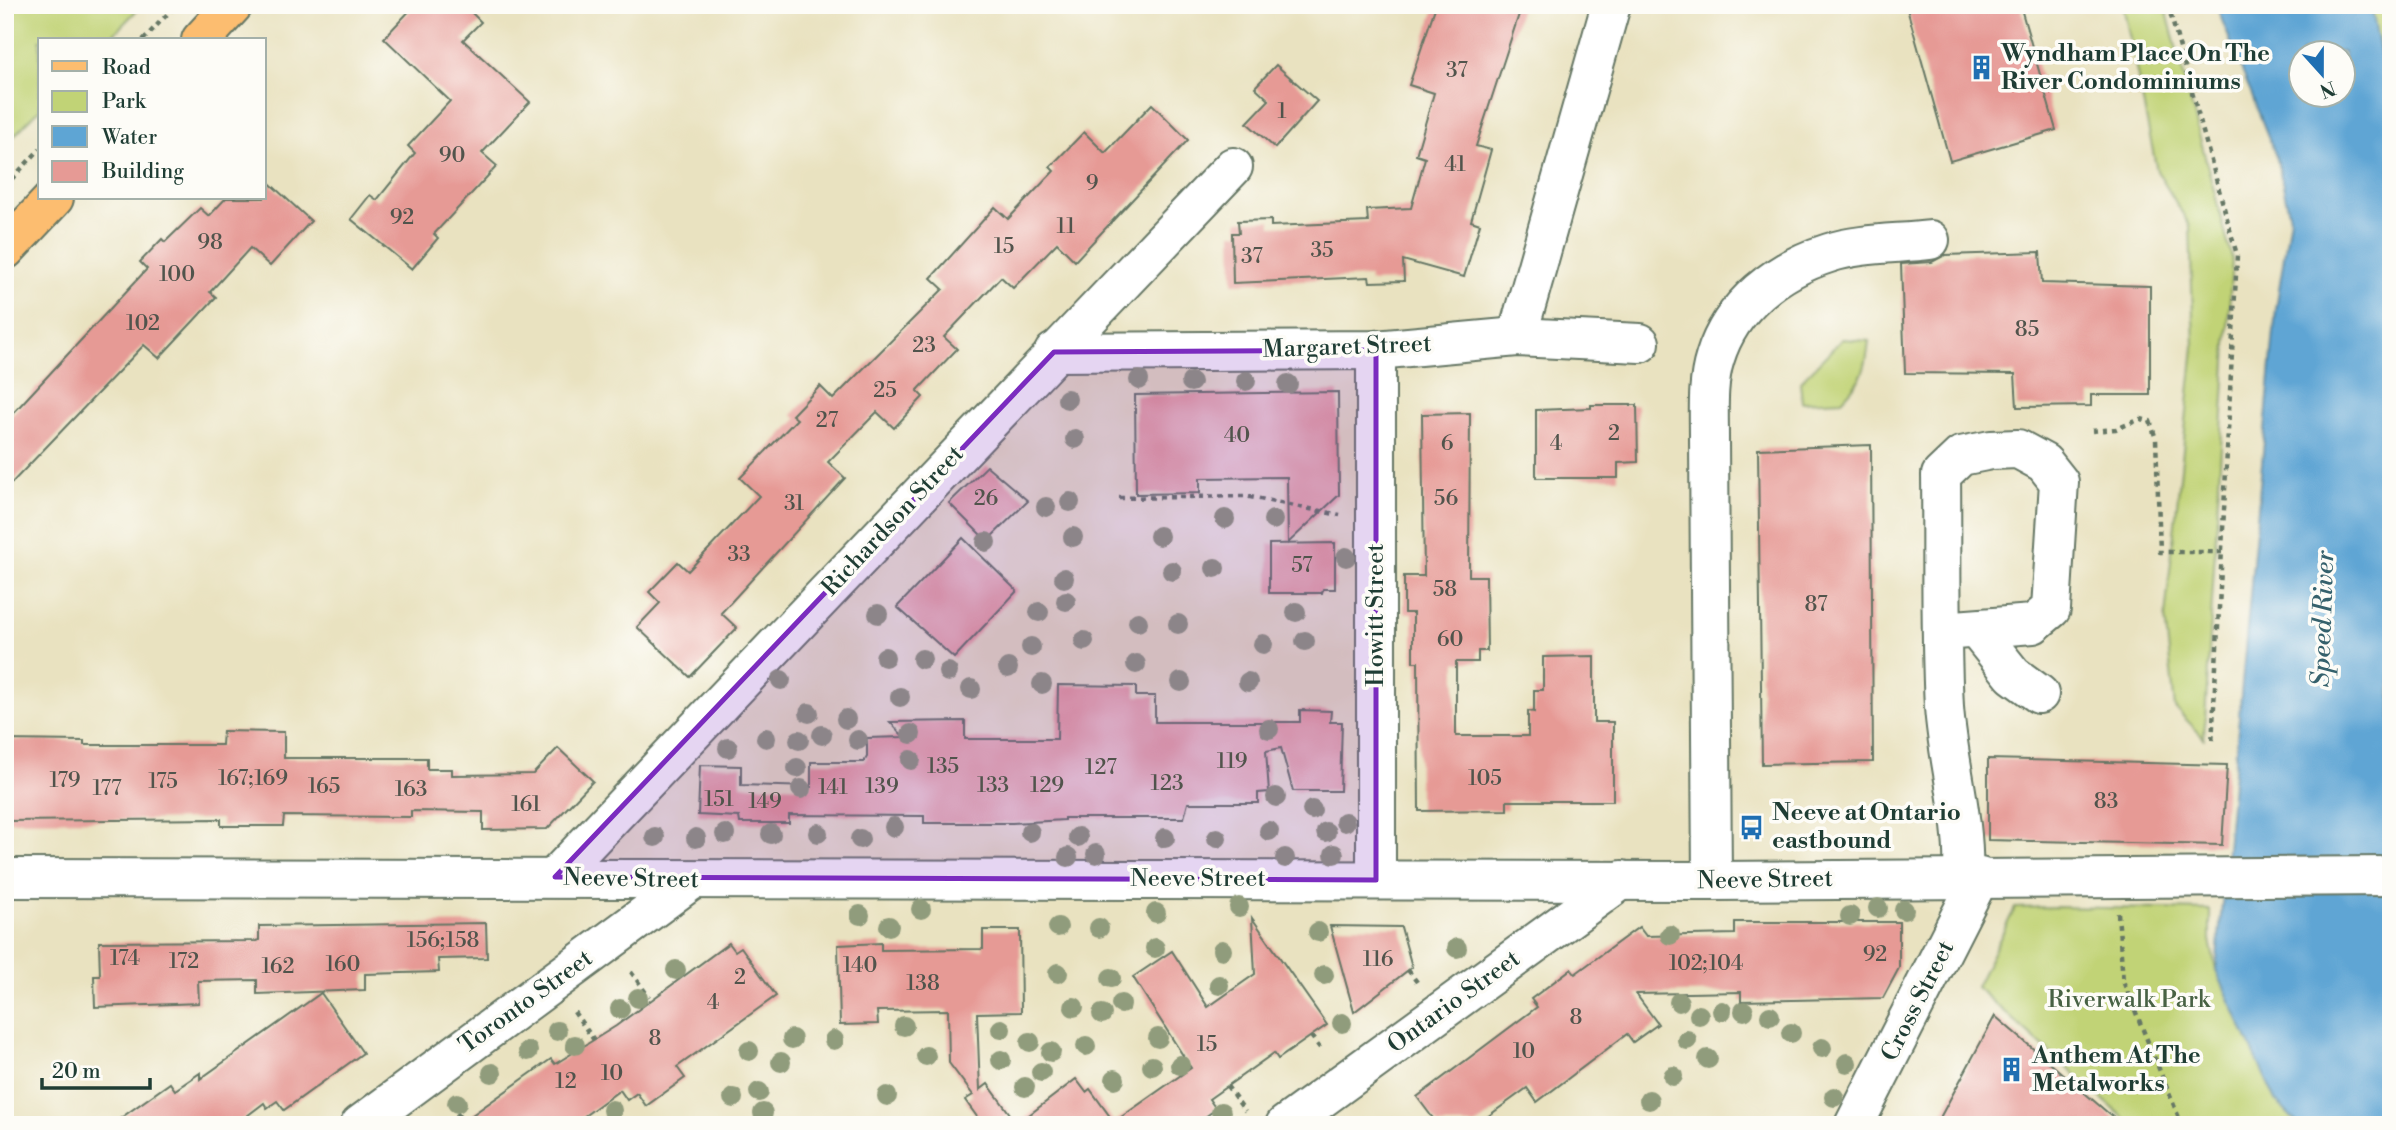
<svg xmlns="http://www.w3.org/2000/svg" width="2396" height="1130" viewBox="0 0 2396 1130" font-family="'Libre Bodoni',serif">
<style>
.green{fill:#c1d376;stroke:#708855;stroke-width:2}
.water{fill:#5ea5d4;stroke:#3e7184;stroke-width:2;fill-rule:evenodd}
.building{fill:#e69a95}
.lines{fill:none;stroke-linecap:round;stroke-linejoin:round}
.minor-casing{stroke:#667765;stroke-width:42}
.major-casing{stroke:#667765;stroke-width:42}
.path{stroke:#667765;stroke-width:4.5;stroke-dasharray:5 5;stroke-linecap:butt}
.minor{stroke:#fff;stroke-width:38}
.major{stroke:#fcbd6f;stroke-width:38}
.tree{fill:#909c7c}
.marked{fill:#7b2cbf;fill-opacity:0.2;stroke:#7b2cbf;stroke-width:5;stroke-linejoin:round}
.labels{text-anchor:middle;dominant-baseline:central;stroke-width:7;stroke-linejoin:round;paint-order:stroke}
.number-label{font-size:21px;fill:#51544c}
.poi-label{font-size:24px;font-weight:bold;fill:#1f3d34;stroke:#fdfcf7;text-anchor:start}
.street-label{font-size:24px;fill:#1f3d34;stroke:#fdfcf7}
.park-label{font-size:24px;fill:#486244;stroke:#fdfcf7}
.water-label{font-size:26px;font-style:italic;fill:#35616c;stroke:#fdfcf7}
</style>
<rect width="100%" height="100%" fill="#fdfcf7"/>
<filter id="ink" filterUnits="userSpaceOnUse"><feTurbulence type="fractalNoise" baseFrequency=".0143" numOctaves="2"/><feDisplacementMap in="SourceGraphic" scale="14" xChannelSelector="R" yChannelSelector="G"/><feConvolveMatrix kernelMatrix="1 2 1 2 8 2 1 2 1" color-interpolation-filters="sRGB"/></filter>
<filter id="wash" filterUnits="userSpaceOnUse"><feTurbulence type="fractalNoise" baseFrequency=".00686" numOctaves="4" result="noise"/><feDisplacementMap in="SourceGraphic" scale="28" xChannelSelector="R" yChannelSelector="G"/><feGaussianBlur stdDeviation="1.57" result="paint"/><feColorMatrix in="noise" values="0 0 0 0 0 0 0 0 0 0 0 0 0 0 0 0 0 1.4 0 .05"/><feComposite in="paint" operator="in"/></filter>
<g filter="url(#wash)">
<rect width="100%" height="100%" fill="#e9e2c0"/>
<!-- green -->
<g class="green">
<path d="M 5,5 L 142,5 L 108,40 L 40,40 L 40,109 L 5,145 Z"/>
<path d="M 2123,5 L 2165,5 L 2232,259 L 2204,738 L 2175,708 L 2165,617 L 2194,347 L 2190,226 L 2157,171 Z"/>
<path d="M 2371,5 L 2391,5 L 2391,108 Z"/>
<path d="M 1842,339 L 1869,341 C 1866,371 1863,378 1842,400 L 1802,402 L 1800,382 Z"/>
<path d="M 2054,907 L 2210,910 L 2210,940 L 2216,970 L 2276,1101 L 2299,1125 L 2132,1125 L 1976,987 L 2015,908 Z"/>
</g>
<!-- water -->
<path class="water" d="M 2216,5 L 2371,5 L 2391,108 L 2391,1125 L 2299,1125 L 2276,1101 L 2216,970 L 2276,309 L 2290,217 L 2277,159 ZM 2302,52 L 2344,52 L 2344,94 L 2302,94 Z"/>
<g id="blocks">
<!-- building -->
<g class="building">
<path d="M 415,5 L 464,5 L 481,22 L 463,40 L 530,102 L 482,153 L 497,166 L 434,234 L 438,238 L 412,269 L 351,219 L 370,195 L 377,200 L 415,153 L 408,146 L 450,101 L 384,38 Z"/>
<path d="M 1436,5 L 1522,5 L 1476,146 L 1491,150 L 1471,221 L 1480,224 L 1464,277 L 1403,260 L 1404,281 L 1370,282 L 1369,277 L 1233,283 L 1232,233 L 1239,233 L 1238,221 L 1271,220 L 1271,226 L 1368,222 L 1367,210 L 1411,208 L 1425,158 L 1416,155 L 1434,93 L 1409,85 Z"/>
<path d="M 1906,5 L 2020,5 L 2056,130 L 1950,161 Z"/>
<path d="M 1276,65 L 1317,101 L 1275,148 L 1247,123 L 1269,100 L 1255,87 Z"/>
<path d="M 1152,104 L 1188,140 L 1075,261 L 1057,243 L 1013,288 L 1001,277 L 944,337 L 957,349 L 917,391 L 923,397 L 894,428 L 877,412 L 828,462 L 845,478 L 721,613 L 737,628 L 690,677 L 637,627 L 660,603 L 649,592 L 678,562 L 688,571 L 759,496 L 740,478 L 797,419 L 792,415 L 820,386 L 833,399 L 943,289 L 931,278 L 995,207 L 1008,219 L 1054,171 L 1050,167 L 1084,132 L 1105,153 Z"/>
<path d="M 264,178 L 311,221 L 270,266 L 250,248 L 210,292 L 216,297 L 159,358 L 144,345 L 5,490 L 5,422 L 147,269 L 140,262 L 162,239 L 165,242 L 200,208 L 209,216 L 226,198 L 264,198 Z"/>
<path d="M 2040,252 L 2042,283 L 2150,286 L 2150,395 L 2091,395 L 2091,406 L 2017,407 L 2015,374 L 1905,373 L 1901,264 L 1932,262 L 1945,255 Z"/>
<path d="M 1338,392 L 1339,495 L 1288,543 L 1287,477 L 1200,478 L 1200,493 L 1136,494 L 1135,395 Z"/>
<path d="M 1591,405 L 1637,405 L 1638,462 L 1618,463 L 1618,478 L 1536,478 L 1536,410 L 1591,408 Z"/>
<path d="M 1470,413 L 1469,576 L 1486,576 L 1487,651 L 1478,651 L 1478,662 L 1456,662 L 1456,736 L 1528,736 L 1528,711 L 1534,712 L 1534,690 L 1543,690 L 1543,657 L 1594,656 L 1594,722 L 1613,722 L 1613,801 L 1507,801 L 1507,810 L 1419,811 L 1418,662 L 1413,662 L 1413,613 L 1404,613 L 1404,576 L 1424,576 L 1422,414 Z"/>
<path d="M 1871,445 L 1873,762 L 1762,764 L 1758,449 Z"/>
<path d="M 987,466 L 1028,501 L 987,541 L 949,503 Z"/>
<path d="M 963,538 L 1017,591 L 954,658 L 897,607 Z"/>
<path d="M 1335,543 L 1335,589 L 1323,589 L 1322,593 L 1269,593 L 1269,544 Z"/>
<path d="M 1058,685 L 1136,686 L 1136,696 L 1155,696 L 1155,722 L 1300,722 L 1300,710 L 1331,711 L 1330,722 L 1342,722 L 1340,791 L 1293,791 L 1281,748 L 1266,751 L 1269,792 L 1258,793 L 1258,803 L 1188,803 L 1184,818 L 1064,818 L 1064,820 L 1012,823 L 924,823 L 924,816 L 789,815 L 789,823 L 740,823 L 739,817 L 698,815 L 700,765 L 741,766 L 741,785 L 811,787 L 811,762 L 864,762 L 867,757 L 867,738 L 904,737 L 890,722 L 965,721 L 965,739 L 1057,739 Z"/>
<path d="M 223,731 L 284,732 L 284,758 L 427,758 L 427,769 L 452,769 L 452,775 L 533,774 L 558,748 L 593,781 L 547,829 L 483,830 L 483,812 L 411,811 L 411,817 L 284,816 L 283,826 L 221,826 L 221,819 L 8,821 L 9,814 L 5,814 L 5,740 L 84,741 L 84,745 L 222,745 Z"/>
<path d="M 1988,759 L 2227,765 L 2222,845 L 1988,840 Z"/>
<path d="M 1252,918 L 1327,1025 L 1278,1059 L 1274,1053 L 1209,1099 L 1216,1109 L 1194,1125 L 1016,1125 L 1076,1079 L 1086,1092 L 1090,1089 L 1114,1122 L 1191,1068 L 1133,977 L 1172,951 L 1208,1007 L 1255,974 Z"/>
<path d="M 1735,922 L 1899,922 L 1899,968 L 1883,998 L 1741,1001 L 1741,992 L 1636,994 L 1658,1024 L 1633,1042 L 1627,1034 L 1537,1102 L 1527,1088 L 1476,1125 L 1438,1125 L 1417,1097 L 1537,1007 L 1531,999 L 1571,969 L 1575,974 L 1639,927 L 1646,936 L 1735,934 Z"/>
<path d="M 486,923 L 487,958 L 438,959 L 439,972 L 365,974 L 365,990 L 257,994 L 257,980 L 198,981 L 199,1003 L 95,1007 L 94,976 L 100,976 L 99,942 L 256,941 L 259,940 L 259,926 Z"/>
<path d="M 1330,926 L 1401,927 L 1412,967 L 1354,1012 Z"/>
<path d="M 983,930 L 1020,930 L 1021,1012 L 977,1013 L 980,1090 L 988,1084 L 1010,1114 L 995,1125 L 983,1125 L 965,1100 L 973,1095 L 949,1063 L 948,1010 L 877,1011 L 878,1024 L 840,1025 L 838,945 L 881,943 L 881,950 L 983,949 Z"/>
<path d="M 729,943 L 735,951 L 741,947 L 776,996 L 677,1067 L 685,1078 L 646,1106 L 637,1093 L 627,1100 L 620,1090 L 572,1125 L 458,1125 L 551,1059 L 555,1064 L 616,1026 Z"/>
<path d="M 321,993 L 363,1053 L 284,1110 L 277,1101 L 267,1108 L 264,1103 L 235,1125 L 111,1125 L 170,1083 L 175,1090 L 200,1073 L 200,1079 Z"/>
<path d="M 1995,1016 L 2122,1125 L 1936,1125 Z"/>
</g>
</g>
</g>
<g filter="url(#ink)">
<use href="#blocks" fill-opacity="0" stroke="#667765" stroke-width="2"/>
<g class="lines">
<defs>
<g id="minor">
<path d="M 1517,337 L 1611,5"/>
<path d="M 1376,350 L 1376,880"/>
<path d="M 1054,352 L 1376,350 L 1517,337 L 1640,343"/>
<path d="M 1977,630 L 2013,675 L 2039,694"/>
<path d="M 1942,631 L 2033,624 L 2051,609 L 2059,482 L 2044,463 L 2018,449 L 1991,450 L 1961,456 L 1941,475 C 1942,552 1940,630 1944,707 C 1948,764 1966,819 1963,877"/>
<path d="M 555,877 L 1233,167"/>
<path d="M 5,878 L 1712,881 L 2391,876"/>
<path d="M 1712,881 L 1709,438 C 1709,411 1707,383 1715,358 C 1731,305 1778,269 1829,253 C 1859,243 1897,244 1930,240"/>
<path d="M 360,1125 L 692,880"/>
<path d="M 1285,1125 L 1622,880"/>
<path d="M 1854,1125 L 1980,877"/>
</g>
<g id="major">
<path d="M 201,40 L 233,5"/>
<path d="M 5,250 L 54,198"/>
</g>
</defs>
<!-- minor casing -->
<use href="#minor" class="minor-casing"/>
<!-- major casing -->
<use href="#major" class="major-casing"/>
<!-- path -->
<g class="path">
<path d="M 2168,5 L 2237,255 L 2212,745"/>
<path d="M 143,40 L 176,5"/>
<path d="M 5,186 L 40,149"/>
<path d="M 2092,431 L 2116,429 L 2141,419 L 2150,421 L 2156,439 L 2160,552 L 2222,552"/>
<path d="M 1119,498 L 1245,496 L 1340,515"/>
<path d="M 2118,913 L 2123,981 L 2182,1125"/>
<path d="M 1408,970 L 1417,982"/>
<path d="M 631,972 L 649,997"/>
<path d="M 574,1012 L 594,1040"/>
<path d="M 1311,1036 L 1323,1052"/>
<path d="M 1227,1086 L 1245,1111"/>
<path d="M 451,1105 L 463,1122"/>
<path d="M 1197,1122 L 1199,1125"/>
</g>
<!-- minor -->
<use href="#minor" class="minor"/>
<!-- major -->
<use href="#major" class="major"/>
</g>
<!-- trees -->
<g class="tree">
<circle cx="1139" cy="380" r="10"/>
<circle cx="1246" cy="381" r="10"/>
<circle cx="1191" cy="382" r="10"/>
<circle cx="1288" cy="384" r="10"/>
<circle cx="1067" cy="399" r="10"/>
<circle cx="1075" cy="439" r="10"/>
<circle cx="1070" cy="502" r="10"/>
<circle cx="1046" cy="507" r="10"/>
<circle cx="1225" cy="519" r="10"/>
<circle cx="1273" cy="520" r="10"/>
<circle cx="1159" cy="536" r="10"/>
<circle cx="1073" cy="537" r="10"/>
<circle cx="986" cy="542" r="10"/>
<circle cx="1346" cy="557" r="10"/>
<circle cx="1215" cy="568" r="10"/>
<circle cx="1172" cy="571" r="10"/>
<circle cx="1064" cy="578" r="10"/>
<circle cx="1066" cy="601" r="10"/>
<circle cx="1039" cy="612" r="10"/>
<circle cx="1296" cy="612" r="10"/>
<circle cx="878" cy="614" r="10"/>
<circle cx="1138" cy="622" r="10"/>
<circle cx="1178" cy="624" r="10"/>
<circle cx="1084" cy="641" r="10"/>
<circle cx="1305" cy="641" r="10"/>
<circle cx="1263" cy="644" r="10"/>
<circle cx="1031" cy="647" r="10"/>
<circle cx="885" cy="657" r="10"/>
<circle cx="922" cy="659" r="10"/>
<circle cx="1136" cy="664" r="10"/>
<circle cx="1008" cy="668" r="10"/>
<circle cx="948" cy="672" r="10"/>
<circle cx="781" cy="680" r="10"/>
<circle cx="1181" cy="682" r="10"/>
<circle cx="1248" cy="682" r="10"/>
<circle cx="1042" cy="684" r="10"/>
<circle cx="971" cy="689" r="10"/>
<circle cx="900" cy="697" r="10"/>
<circle cx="809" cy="713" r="10"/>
<circle cx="846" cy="719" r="10"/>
<circle cx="1269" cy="729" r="10"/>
<circle cx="911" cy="734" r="10"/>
<circle cx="822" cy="735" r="10"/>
<circle cx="766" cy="738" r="10"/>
<circle cx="799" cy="740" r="10"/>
<circle cx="858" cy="740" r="10"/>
<circle cx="728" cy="748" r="10"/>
<circle cx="911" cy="760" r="10"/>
<circle cx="797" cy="768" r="10"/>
<circle cx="801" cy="789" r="10"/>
<circle cx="1276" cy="797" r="10"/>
<circle cx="1312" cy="810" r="10"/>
<circle cx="1345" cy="822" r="10"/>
<circle cx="894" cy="827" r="10"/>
<circle cx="1269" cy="831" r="10"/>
<circle cx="1030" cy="832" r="10"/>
<circle cx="1326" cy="832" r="10"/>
<circle cx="818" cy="833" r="10"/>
<circle cx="725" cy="834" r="10"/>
<circle cx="771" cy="834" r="10"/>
<circle cx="655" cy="837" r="10"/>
<circle cx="1078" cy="837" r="10"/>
<circle cx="696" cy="838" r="10"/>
<circle cx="1165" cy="838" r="10"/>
<circle cx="1217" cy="838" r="10"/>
<circle cx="860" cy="839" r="10"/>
<circle cx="1096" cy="854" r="10"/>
<circle cx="1334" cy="854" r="10"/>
<circle cx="1068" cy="857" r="10"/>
<circle cx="1285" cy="858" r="10"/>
<circle cx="1239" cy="907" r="10"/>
<circle cx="1878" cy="908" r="10"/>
<circle cx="921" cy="909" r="10"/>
<circle cx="1904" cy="910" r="10"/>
<circle cx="1156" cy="913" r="10"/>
<circle cx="860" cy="915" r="10"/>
<circle cx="1850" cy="916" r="10"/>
<circle cx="889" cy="926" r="10"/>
<circle cx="1058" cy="927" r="10"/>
<circle cx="1099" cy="928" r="10"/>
<circle cx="1318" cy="932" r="10"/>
<circle cx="1670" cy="935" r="10"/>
<circle cx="1155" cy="948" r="10"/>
<circle cx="1457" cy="948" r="10"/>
<circle cx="1222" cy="950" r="10"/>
<circle cx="676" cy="970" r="10"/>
<circle cx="1058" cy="973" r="10"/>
<circle cx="1324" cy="975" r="10"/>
<circle cx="1111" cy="978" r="10"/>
<circle cx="1219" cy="985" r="10"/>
<circle cx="638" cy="998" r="10"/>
<circle cx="1679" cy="1002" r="10"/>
<circle cx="1121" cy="1004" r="10"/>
<circle cx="1074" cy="1007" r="10"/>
<circle cx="620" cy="1009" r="10"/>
<circle cx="1722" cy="1011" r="10"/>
<circle cx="1744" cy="1011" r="10"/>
<circle cx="1102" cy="1014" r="10"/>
<circle cx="1699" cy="1015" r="10"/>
<circle cx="1770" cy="1016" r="10"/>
<circle cx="1342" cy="1023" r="10"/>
<circle cx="904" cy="1026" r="10"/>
<circle cx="1001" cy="1029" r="10"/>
<circle cx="557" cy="1031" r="10"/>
<circle cx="1791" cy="1033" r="10"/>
<circle cx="1158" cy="1038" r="10"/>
<circle cx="792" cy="1039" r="10"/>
<circle cx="834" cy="1040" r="10"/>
<circle cx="1687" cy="1040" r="10"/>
<circle cx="1030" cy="1042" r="10"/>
<circle cx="575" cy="1045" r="10"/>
<circle cx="1086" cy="1046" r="10"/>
<circle cx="1822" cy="1048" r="10"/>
<circle cx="528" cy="1051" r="10"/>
<circle cx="749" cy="1051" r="10"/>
<circle cx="1051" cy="1052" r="10"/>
<circle cx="926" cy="1056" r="10"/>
<circle cx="1708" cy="1059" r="10"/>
<circle cx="1001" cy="1060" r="10"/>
<circle cx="781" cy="1062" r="10"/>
<circle cx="1847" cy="1063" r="10"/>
<circle cx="1180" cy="1065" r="10"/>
<circle cx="1152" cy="1066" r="10"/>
<circle cx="1041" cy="1072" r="10"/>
<circle cx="492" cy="1073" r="10"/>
<circle cx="1673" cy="1076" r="10"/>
<circle cx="1115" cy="1079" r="10"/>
<circle cx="1025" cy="1087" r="10"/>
<circle cx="759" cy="1092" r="10"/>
<circle cx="887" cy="1096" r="10"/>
<circle cx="1834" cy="1097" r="10"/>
<circle cx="733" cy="1098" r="10"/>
<circle cx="1649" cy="1100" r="10"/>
<circle cx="457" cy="1103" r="10"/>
<circle cx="612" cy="1110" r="10"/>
<circle cx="1221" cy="1112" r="10"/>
<circle cx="763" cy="1113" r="10"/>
</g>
</g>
<!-- marked area -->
<path class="marked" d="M 1376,350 L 1376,880 L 555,877 L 1054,352 Z"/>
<!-- icons -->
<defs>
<symbol id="building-bare" viewBox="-9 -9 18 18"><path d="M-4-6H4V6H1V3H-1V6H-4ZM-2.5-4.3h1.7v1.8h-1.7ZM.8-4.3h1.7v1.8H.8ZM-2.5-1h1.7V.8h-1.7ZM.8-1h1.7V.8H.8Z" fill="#1f6fb2" stroke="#fdfcf7" stroke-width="2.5" paint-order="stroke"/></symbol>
<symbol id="bus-bare" viewBox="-9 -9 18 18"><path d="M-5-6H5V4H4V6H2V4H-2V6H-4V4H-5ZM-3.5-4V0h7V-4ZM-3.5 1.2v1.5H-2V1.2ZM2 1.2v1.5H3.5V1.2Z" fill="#1f6fb2" stroke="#fdfcf7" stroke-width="2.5" paint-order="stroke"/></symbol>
</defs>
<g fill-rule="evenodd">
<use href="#building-bare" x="1964" y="50" width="35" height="35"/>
<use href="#bus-bare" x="1734" y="810" width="35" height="35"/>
<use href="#building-bare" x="1994" y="1052" width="35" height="35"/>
</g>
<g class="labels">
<!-- number labels -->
<g class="number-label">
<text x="1457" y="71">37</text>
<text x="1282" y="112">1</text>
<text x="452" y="156">90</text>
<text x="1455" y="165">41</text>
<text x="1092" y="184">9</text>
<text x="402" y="218">92</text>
<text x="1066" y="227">11</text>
<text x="210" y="243">98</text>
<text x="1004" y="247">15</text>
<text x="1322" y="251">35</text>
<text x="1252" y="257">37</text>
<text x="177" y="275">100</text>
<text x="143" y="324">102</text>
<text x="2027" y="330">85</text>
<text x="924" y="346">23</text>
<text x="885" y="391">25</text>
<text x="827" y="421">27</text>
<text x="1614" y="434">2</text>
<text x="1237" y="436">40</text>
<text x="1447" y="444">6</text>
<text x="1556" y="444">4</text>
<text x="986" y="499">26</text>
<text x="1446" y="499">56</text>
<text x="794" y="504">31</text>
<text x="739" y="555">33</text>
<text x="1302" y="566">57</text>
<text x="1445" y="590">58</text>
<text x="1816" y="605">87</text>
<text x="1450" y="640">60</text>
<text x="1232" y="762">119</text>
<text x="943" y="767">135</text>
<text x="1101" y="768">127</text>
<text x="253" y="779">167;169</text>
<text x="1485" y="779">105</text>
<text x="65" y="781">179</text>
<text x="163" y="782">175</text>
<text x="1167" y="784">123</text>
<text x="993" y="786">133</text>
<text x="1047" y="786">129</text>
<text x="324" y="787">165</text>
<text x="882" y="787">139</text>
<text x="833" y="788">141</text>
<text x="107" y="789">177</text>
<text x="411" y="790">163</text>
<text x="719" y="800">151</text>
<text x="765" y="802">149</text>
<text x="2106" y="802">83</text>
<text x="526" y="805">161</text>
<text x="443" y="941">156;158</text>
<text x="1875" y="955">92</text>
<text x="125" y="959">174</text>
<text x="1378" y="960">116</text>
<text x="184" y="962">172</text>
<text x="1706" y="964">102;104</text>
<text x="343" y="965">160</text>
<text x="860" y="966">140</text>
<text x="278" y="967">162</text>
<text x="740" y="978">2</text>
<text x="923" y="984">138</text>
<text x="713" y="1003">4</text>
<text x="1576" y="1018">8</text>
<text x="655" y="1039">8</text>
<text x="1207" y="1045">15</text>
<text x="1524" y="1052">10</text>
<text x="612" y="1074">10</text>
<text x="566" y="1082">12</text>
</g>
<!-- poi labels -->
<g class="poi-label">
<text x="2001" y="54">Wyndham Place On The<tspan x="2001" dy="28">River Condominiums</tspan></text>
<text x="1772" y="813">Neeve at Ontario<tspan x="1772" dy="28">eastbound</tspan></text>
<text x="2032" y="1056">Anthem At The<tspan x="2032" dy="28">Metalworks</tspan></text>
</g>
<!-- street labels -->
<g class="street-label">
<text transform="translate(1347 347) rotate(-2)">Margaret Street</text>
<text transform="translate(893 521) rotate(-47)">Richardson Street</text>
<text transform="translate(1376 615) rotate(-90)">Howitt Street</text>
<text transform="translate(631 879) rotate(1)">Neeve Street</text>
<text x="1198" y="879">Neeve Street</text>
<text transform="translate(1765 880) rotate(-1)">Neeve Street</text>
<text transform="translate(1918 1001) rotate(-63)">Cross Street</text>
<text transform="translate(526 1002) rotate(-36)">Toronto Street</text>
<text transform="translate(1454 1002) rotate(-36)">Ontario Street</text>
</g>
<!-- park labels -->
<g class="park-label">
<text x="2129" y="1000">Riverwalk Park</text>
</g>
<!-- water labels -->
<g class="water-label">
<text transform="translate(2323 619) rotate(-88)">Speed River</text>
</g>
</g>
<!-- margin -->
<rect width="2396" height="1130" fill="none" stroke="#fdfcf7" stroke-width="28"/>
<!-- legend -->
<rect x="38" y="38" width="228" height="161" fill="#fdfcf7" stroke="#a4b0a9" stroke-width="2"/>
<rect x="52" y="61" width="35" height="10" fill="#fcbd6f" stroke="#a4b0a9" stroke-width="2"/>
<text x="102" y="74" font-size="21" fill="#1f3d34">Road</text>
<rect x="52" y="91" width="35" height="21" fill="#c1d376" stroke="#a4b0a9" stroke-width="2"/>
<text x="102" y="108" font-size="21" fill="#1f3d34">Park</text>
<rect x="52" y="126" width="35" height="21" fill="#5ea5d4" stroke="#a4b0a9" stroke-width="2"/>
<text x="102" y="144" font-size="21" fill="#1f3d34">Water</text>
<rect x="52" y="161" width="35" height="21" fill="#e69a95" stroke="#a4b0a9" stroke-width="2"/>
<text x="102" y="178" font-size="21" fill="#1f3d34">Building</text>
<!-- north arrow -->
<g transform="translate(2322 74) rotate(159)"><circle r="33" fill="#fdfcf7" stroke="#a4b0a9" stroke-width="2"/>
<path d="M0-5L12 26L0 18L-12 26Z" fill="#1f6fb2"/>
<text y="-10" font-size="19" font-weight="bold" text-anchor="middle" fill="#1f3d34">N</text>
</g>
<!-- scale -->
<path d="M42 1078v10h108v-10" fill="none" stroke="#1f3d34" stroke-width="3.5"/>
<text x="52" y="1078" font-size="21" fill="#1f3d34" stroke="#fdfcf7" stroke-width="5" paint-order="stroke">20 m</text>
</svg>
